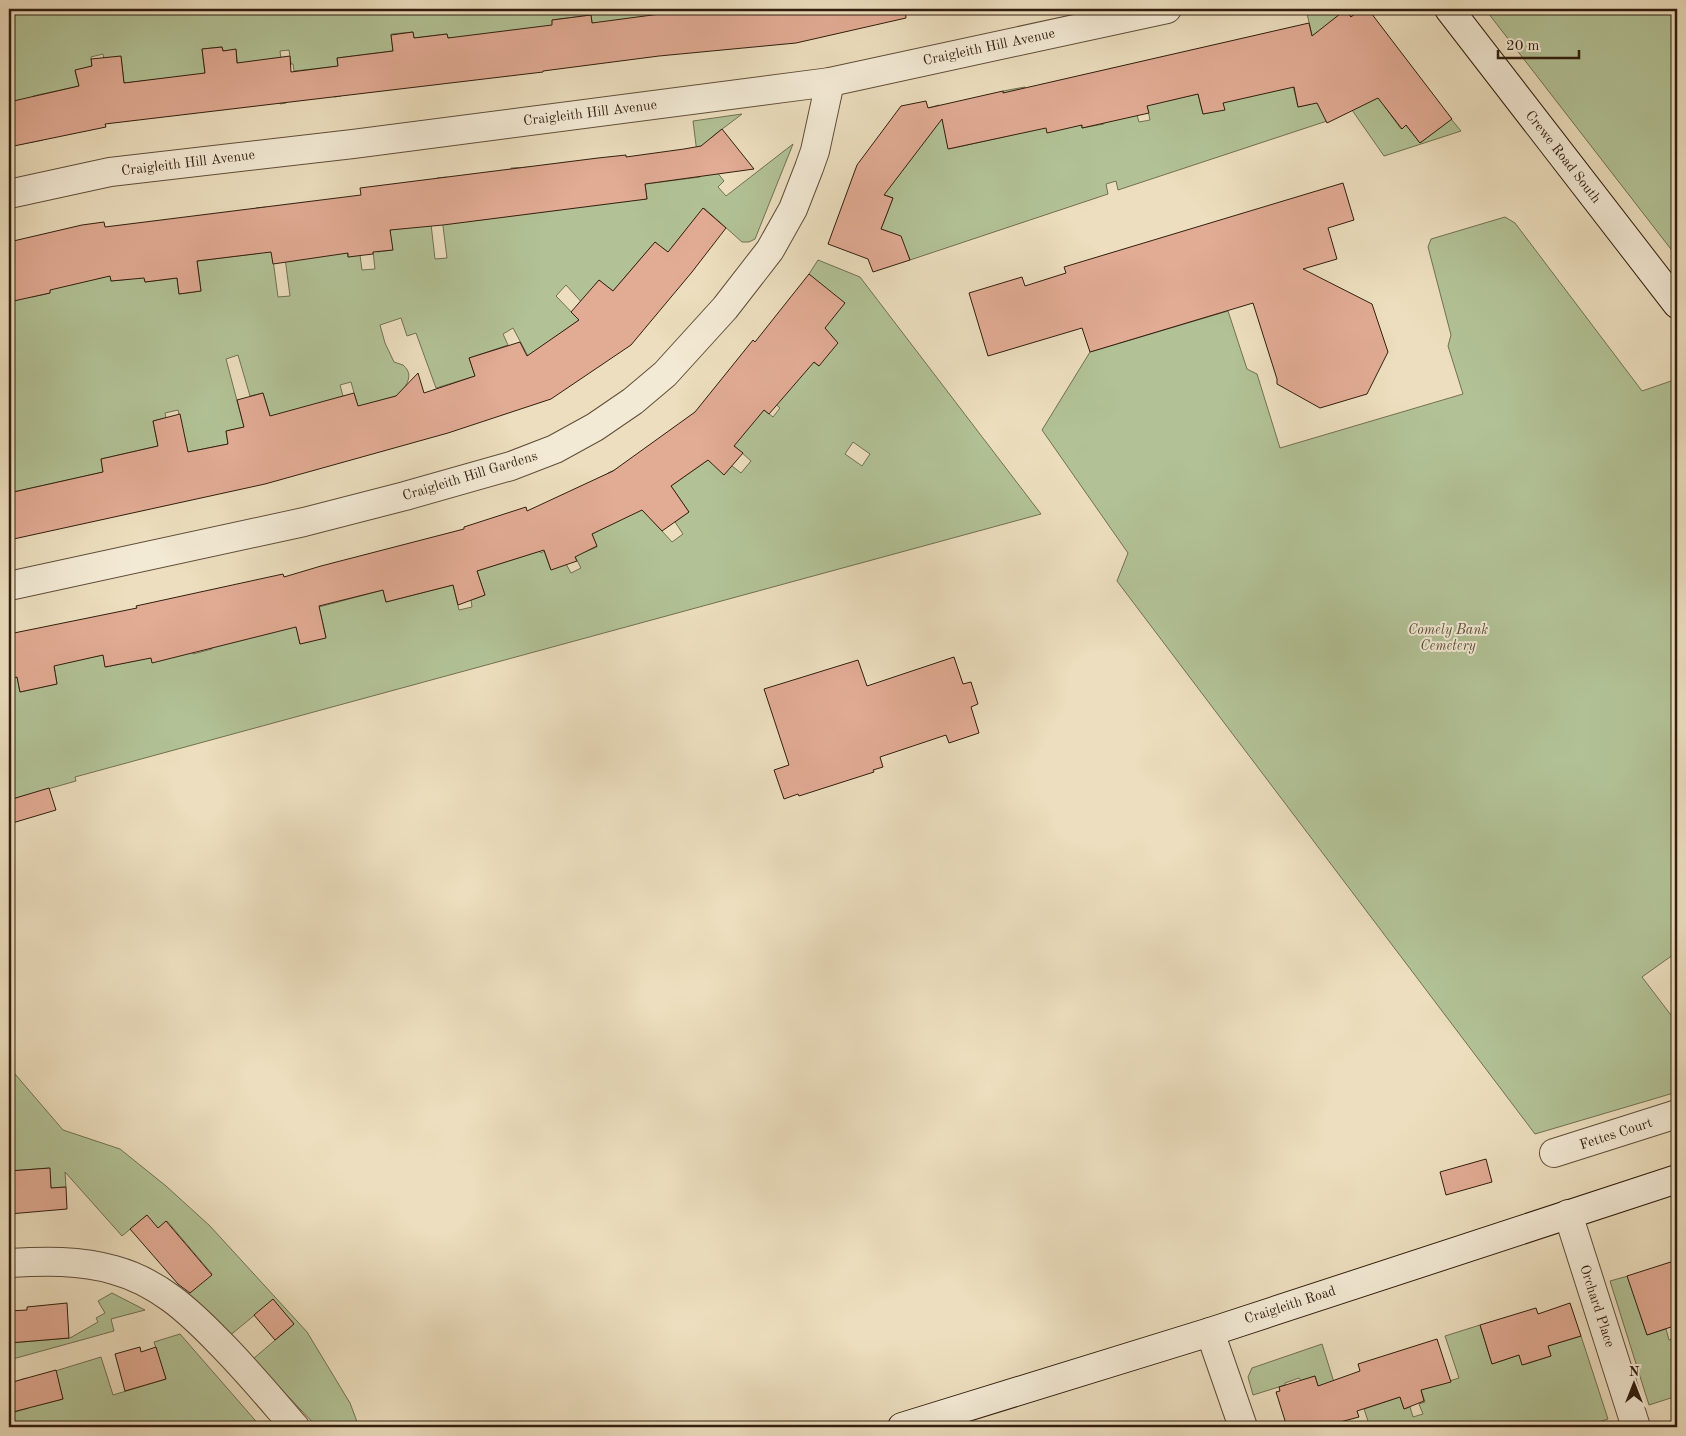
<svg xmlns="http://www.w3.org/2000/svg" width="1686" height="1436" viewBox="0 0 1686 1436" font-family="'Old Standard TT',serif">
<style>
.green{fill:#b2c296;stroke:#727052;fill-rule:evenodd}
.building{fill:#e1ab94;stroke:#311e0e}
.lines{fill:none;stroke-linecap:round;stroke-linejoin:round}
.street-casing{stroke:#604e3a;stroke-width:30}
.secondary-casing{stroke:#311e0e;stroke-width:30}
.street{stroke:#f3ead5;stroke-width:28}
.secondary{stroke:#f3ead5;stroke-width:28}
.labels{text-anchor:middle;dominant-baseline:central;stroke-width:4;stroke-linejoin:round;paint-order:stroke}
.street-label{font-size:14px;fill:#311e0e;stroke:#f3ead5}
.park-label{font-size:14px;font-style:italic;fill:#584f37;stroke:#f3ead5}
</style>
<rect width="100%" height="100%" fill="#ecdebe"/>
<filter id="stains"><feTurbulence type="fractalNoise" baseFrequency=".004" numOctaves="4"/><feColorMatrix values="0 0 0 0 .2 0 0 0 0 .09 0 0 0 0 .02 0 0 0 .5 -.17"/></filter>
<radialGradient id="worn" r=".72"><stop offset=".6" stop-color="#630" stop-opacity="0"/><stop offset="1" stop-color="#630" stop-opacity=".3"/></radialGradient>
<!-- green -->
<g class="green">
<path d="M 9,9 L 679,9 L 674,10 L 676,26 L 594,36 L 591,15 L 552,20 L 554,40 L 448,38 L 447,34 L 414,38 L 413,32 L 391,34 L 393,51 L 337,58 L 341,96 L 334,97 L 331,67 L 294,71 L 293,64 L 291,64 L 289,50 L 280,51 L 286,103 L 280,104 L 274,58 L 238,70 L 236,50 L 223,51 L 222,47 L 202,49 L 205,74 L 124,83 L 121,57 L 104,59 L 103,54 L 91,57 L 92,66 L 75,71 L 79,86 L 33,96 L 43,140 L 22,144 L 9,84 Z"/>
<path d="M 1306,9 L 1361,9 L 1351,17 L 1345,10 L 1334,19 L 1327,121 L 1118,190 L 1116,181 L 1106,184 L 1108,194 L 910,260 L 906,250 L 869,263 L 890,249 L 895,234 L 881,229 L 893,198 L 877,192 L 928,108 L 939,105 L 949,149 L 1012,135 L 1003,91 L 1025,87 L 1034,126 L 1079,116 L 1082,128 L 1104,124 L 1101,111 L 1137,115 L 1139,122 L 1150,120 L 1147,105 L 1198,94 L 1203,114 L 1224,109 L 1214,64 L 1290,73 L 1298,107 L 1311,104 L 1314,44 Z"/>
<path d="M 1485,9 L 1677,9 L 1677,257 Z"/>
<path d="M 1377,96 L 1401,129 L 1406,125 L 1420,143 L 1451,119 L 1461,131 L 1384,156 L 1352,110 Z"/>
<path d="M 742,114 L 713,136 L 698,161 L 693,121 Z"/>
<path d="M 793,144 L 755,239 L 749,242 L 742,242 L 704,208 L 672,247 L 692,272 L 655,242 L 613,291 L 599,280 L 586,296 L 593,315 L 566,285 L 556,296 L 579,320 L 528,356 L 513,328 L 503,334 L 508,345 L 469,358 L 475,376 L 436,388 L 416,333 L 407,336 L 401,318 L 380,325 L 385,343 L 394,362 L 403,365 C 411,372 410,378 405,387 L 407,393 L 358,407 L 351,382 L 340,385 L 354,437 L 272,422 L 263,393 L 250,396 L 238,355 L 226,359 L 244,427 L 226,431 L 228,444 L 188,452 L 178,410 L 165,413 L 166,418 L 153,421 L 158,446 L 101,459 L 103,472 L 9,493 L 9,289 L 29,284 L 32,297 L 50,293 L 48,280 L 101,278 L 100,269 L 110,268 L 111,281 L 130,279 L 143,268 L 145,282 L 177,278 L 179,294 L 201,291 L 197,261 L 261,253 L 256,208 L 266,207 L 278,297 L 290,296 L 284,250 L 346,242 L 348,257 L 360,255 L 362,270 L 375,269 L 371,233 L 374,233 L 377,252 L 392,250 L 390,230 L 431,224 L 435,259 L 447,258 L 437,178 L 447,177 L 453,223 L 518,215 L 511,168 L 532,167 L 647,199 L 645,184 L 700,177 L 700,175 L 716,171 L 724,181 L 718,187 L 726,196 Z"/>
<path d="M 1505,217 L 1515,223 L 1642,391 L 1677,379 L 1677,952 L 1642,977 L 1677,1023 L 1677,1092 L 1535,1134 L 1117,581 L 1128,553 L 1042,430 L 1090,352 L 1228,311 L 1247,369 L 1257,374 L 1280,448 L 1463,394 L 1448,346 L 1451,335 L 1428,247 L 1431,239 Z"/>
<path d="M 818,260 L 860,277 L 1041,514 L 75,777 L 76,781 L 9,800 L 9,679 L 17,677 L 20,692 L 57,684 L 54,665 L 103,655 L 106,667 L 139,660 L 190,641 L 193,654 L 212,649 L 210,636 L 294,617 L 300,644 L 326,637 L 319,607 L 383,590 L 386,602 L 453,585 L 459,610 L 472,607 L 471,600 L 485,595 L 477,571 L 540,551 L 541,553 L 544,551 L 551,570 L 557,547 L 571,573 L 581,568 L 569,545 L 582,553 L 597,547 L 592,534 L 628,516 L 608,473 L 617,469 L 641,508 L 672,542 L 683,534 L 675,522 L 689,512 L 671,486 L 708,460 L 732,466 L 741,473 L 751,461 L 730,442 L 764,410 L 773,417 L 780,408 L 772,401 L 809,359 L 819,366 L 825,328 L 809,274 ZM 853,442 L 870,454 L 862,466 L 845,454 Z"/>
<path d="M 9,1067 L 63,1130 L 120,1149 L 166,1186 L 210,1226 L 307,1332 L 350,1403 L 359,1427 L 317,1427 L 253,1359 L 294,1324 L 273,1300 L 228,1337 L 187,1295 L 212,1274 L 167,1221 L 158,1228 L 146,1216 L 122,1236 L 65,1172 L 66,1187 L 51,1188 L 49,1168 L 9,1171 Z"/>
<path d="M 1628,1276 L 1647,1335 L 1666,1329 L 1669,1340 L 1677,1337 L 1677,1396 L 1649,1405 L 1610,1281 Z"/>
<path d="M 112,1293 L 145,1310 L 111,1319 L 114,1331 L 9,1360 L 9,1343 L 70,1338 L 98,1322 L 96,1318 L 105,1313 L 98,1301 Z"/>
<path d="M 1480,1325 L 1492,1364 L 1519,1355 L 1523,1365 L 1551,1356 L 1548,1346 L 1581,1336 L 1608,1419 L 1583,1427 L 1370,1427 L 1364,1409 L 1400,1397 L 1404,1409 L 1410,1407 L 1413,1417 L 1423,1414 L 1419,1404 L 1425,1402 L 1421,1390 L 1459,1378 L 1445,1336 Z"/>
<path d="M 180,1334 L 261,1427 L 9,1427 L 9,1408 L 11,1413 L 29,1408 L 20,1380 L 27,1378 L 35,1406 L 63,1399 L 57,1376 L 52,1372 L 101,1357 L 113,1395 L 166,1379 L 154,1342 Z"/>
<path d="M 1322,1344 L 1348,1427 L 1329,1427 L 1327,1416 L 1334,1413 L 1325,1384 L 1318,1386 L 1315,1376 L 1301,1381 L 1299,1378 L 1285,1383 L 1285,1385 L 1253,1395 L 1248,1377 L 1252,1368 Z"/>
</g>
<!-- building -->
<g class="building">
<path d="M 674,9 L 905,9 L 906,18 L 796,43 L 659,56 L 543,71 L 543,72 L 105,124 L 106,127 L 9,147 L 9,102 L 79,86 L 75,70 L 92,66 L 91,59 L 121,56 L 124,83 L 205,73 L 202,49 L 222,47 L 223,51 L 236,49 L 237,63 L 290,56 L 291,72 L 338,66 L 337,58 L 393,51 L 391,35 L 413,32 L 414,38 L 447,34 L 448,38 L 552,25 L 552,20 L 591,15 L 592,23 L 675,12 Z"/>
<path d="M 1361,9 L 1368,9 L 1452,119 L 1420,143 L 1406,125 L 1402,129 L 1378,98 L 1327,123 L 1317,103 L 1298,107 L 1294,87 L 1223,103 L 1225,110 L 1203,114 L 1198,94 L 1147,106 L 1149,113 L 1082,128 L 1082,125 L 1047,133 L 1046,128 L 948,149 L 942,119 L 884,195 L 893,198 L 881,229 L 901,236 L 910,260 L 873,272 L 868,259 L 828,244 L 857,165 L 901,106 L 926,101 L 928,108 L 1003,91 L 1003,93 L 1309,23 L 1312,36 L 1345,10 L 1351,17 Z"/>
<path d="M 722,129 L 754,169 L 645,184 L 647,199 L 443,225 L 390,230 L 393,250 L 373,252 L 373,254 L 348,257 L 348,253 L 273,264 L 271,252 L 197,261 L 201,291 L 179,294 L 177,278 L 145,282 L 144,278 L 111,281 L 110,276 L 50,290 L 50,293 L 9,302 L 9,242 L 82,225 L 104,222 L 105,227 L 361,195 L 360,188 L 598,158 L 626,155 L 626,157 L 684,149 L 701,146 Z"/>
<path d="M 1343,183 L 1354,220 L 1328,228 L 1337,259 L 1303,269 L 1372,304 L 1388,352 L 1367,394 L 1320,408 L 1277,384 L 1277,379 L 1253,303 L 1090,352 L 1082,328 L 988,356 L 969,293 L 1022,277 L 1025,286 L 1066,273 L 1064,267 Z"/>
<path d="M 703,208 L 726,228 L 692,272 L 631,345 L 551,399 L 448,433 L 265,484 L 9,540 L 9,493 L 103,472 L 101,459 L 158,446 L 153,421 L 180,414 L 188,452 L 228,444 L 226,431 L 244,427 L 237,400 L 263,393 L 270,416 L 354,393 L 358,406 L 396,396 L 418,373 L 424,393 L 475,376 L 469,358 L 520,342 L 527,356 L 579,320 L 571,312 L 599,280 L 613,291 L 655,242 L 668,252 Z"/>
<path d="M 809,274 L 845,303 L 825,328 L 838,343 L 819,366 L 814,362 L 769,414 L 764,410 L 734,446 L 743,453 L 724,475 L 708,460 L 671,486 L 689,512 L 662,531 L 642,510 L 592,534 L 597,546 L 575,557 L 577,561 L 551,570 L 544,550 L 477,571 L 485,595 L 458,605 L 453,585 L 386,602 L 383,590 L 319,606 L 326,638 L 300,644 L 296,627 L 152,663 L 151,658 L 105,667 L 103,655 L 54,666 L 57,684 L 20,692 L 17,677 L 9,679 L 9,634 L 137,608 L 136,606 L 283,574 L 284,577 L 321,566 L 464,529 L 464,527 L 526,507 L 527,511 L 613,471 L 695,412 L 753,340 L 755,342 Z"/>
<path d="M 954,657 L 963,684 L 971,682 L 978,704 L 971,707 L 979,733 L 949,743 L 946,735 L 880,757 L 883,767 L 873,770 L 874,772 L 799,796 L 798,794 L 784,799 L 774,770 L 789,765 L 764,689 L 858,660 L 867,686 Z"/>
<path d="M 49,788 L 56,810 L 9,824 L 9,800 Z"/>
<path d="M 1486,1159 L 1492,1182 L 1446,1195 L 1440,1172 Z"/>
<path d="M 50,1168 L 51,1188 L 66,1187 L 67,1209 L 9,1214 L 9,1171 Z"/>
<path d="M 147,1215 L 158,1228 L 166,1221 L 212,1275 L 190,1293 L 178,1284 L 130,1229 Z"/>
<path d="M 1677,1260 L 1677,1325 L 1647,1335 L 1627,1276 Z"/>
<path d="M 273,1299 L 294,1324 L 275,1340 L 254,1315 Z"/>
<path d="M 67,1303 L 69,1338 L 9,1343 L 9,1311 L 27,1310 L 27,1307 Z"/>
<path d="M 1570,1303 L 1581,1336 L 1548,1346 L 1551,1356 L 1522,1365 L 1519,1355 L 1492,1364 L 1480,1325 L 1536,1308 L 1538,1314 Z"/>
<path d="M 1437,1339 L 1451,1382 L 1421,1390 L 1424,1401 L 1404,1409 L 1400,1397 L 1357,1411 L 1359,1417 L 1321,1427 L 1287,1427 L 1276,1392 L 1280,1391 L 1279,1387 L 1315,1376 L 1318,1386 L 1360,1371 L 1358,1364 Z"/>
<path d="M 140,1347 L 141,1352 L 156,1347 L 166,1379 L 125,1391 L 115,1354 Z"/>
<path d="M 56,1370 L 63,1399 L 9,1413 L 9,1383 Z"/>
</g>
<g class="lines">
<defs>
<g id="street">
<path d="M 9,194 L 110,172 L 353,144 L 830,82 L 1167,9"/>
<path d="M 9,586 L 304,522 L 405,496 L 511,466 L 555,449 L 595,427 L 633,401 L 665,374 L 725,308 L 770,250 L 793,209 L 809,168 L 815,151 L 830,82"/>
<path d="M 1554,1153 L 1677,1114"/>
<path d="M 1568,1214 L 1636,1427"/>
<path d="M 9,1263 C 44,1261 80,1260 114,1270 C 158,1282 189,1311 219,1342 C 246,1369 270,1398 295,1427"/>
<path d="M 1210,1332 L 1243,1427"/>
</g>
<g id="secondary">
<path d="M 1449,9 L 1677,304"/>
<path d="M 902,1427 L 1210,1332 L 1677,1179"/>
</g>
</defs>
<!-- street casing -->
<use href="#street" class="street-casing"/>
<!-- secondary casing -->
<use href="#secondary" class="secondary-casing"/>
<!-- street -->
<use href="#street" class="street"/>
<!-- secondary -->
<use href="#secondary" class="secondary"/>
</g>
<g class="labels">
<!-- street labels -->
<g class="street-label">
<text transform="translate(989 47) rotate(-12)">Craigleith Hill Avenue</text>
<text transform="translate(590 113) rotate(-7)">Craigleith Hill Avenue</text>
<text transform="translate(1563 157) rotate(52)">Crewe Road South</text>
<text transform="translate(188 163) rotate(-7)">Craigleith Hill Avenue</text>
<text transform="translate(470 476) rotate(-17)">Craigleith Hill Gardens</text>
<text transform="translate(1616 1134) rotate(-18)">Fettes Court</text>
<text transform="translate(1290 1305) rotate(-18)">Craigleith Road</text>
<text transform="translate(1597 1306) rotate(72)">Orchard Place</text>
</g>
<!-- park labels -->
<g class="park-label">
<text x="1448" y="630">Comely Bank<tspan x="1448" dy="16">Cemetery</tspan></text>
</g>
</g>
<!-- margin -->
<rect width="1686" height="1436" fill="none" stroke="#ecdebe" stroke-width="30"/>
<rect x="10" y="10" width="1666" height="1416" fill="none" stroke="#311e0e" stroke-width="2.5"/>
<rect x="15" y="15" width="1656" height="1406" fill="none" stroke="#311e0e"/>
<!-- north arrow -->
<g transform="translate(1634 1384)" stroke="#f3ead5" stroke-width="4" paint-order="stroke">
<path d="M0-4L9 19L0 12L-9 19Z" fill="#311e0e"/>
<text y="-8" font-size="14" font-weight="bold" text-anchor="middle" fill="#311e0e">N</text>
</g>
<!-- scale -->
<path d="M1498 50v8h81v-8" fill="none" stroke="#311e0e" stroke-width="2.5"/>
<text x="1506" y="50" font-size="15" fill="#311e0e" stroke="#f3ead5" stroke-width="4" paint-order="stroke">20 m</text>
<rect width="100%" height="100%" filter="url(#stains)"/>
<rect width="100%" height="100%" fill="url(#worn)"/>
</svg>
